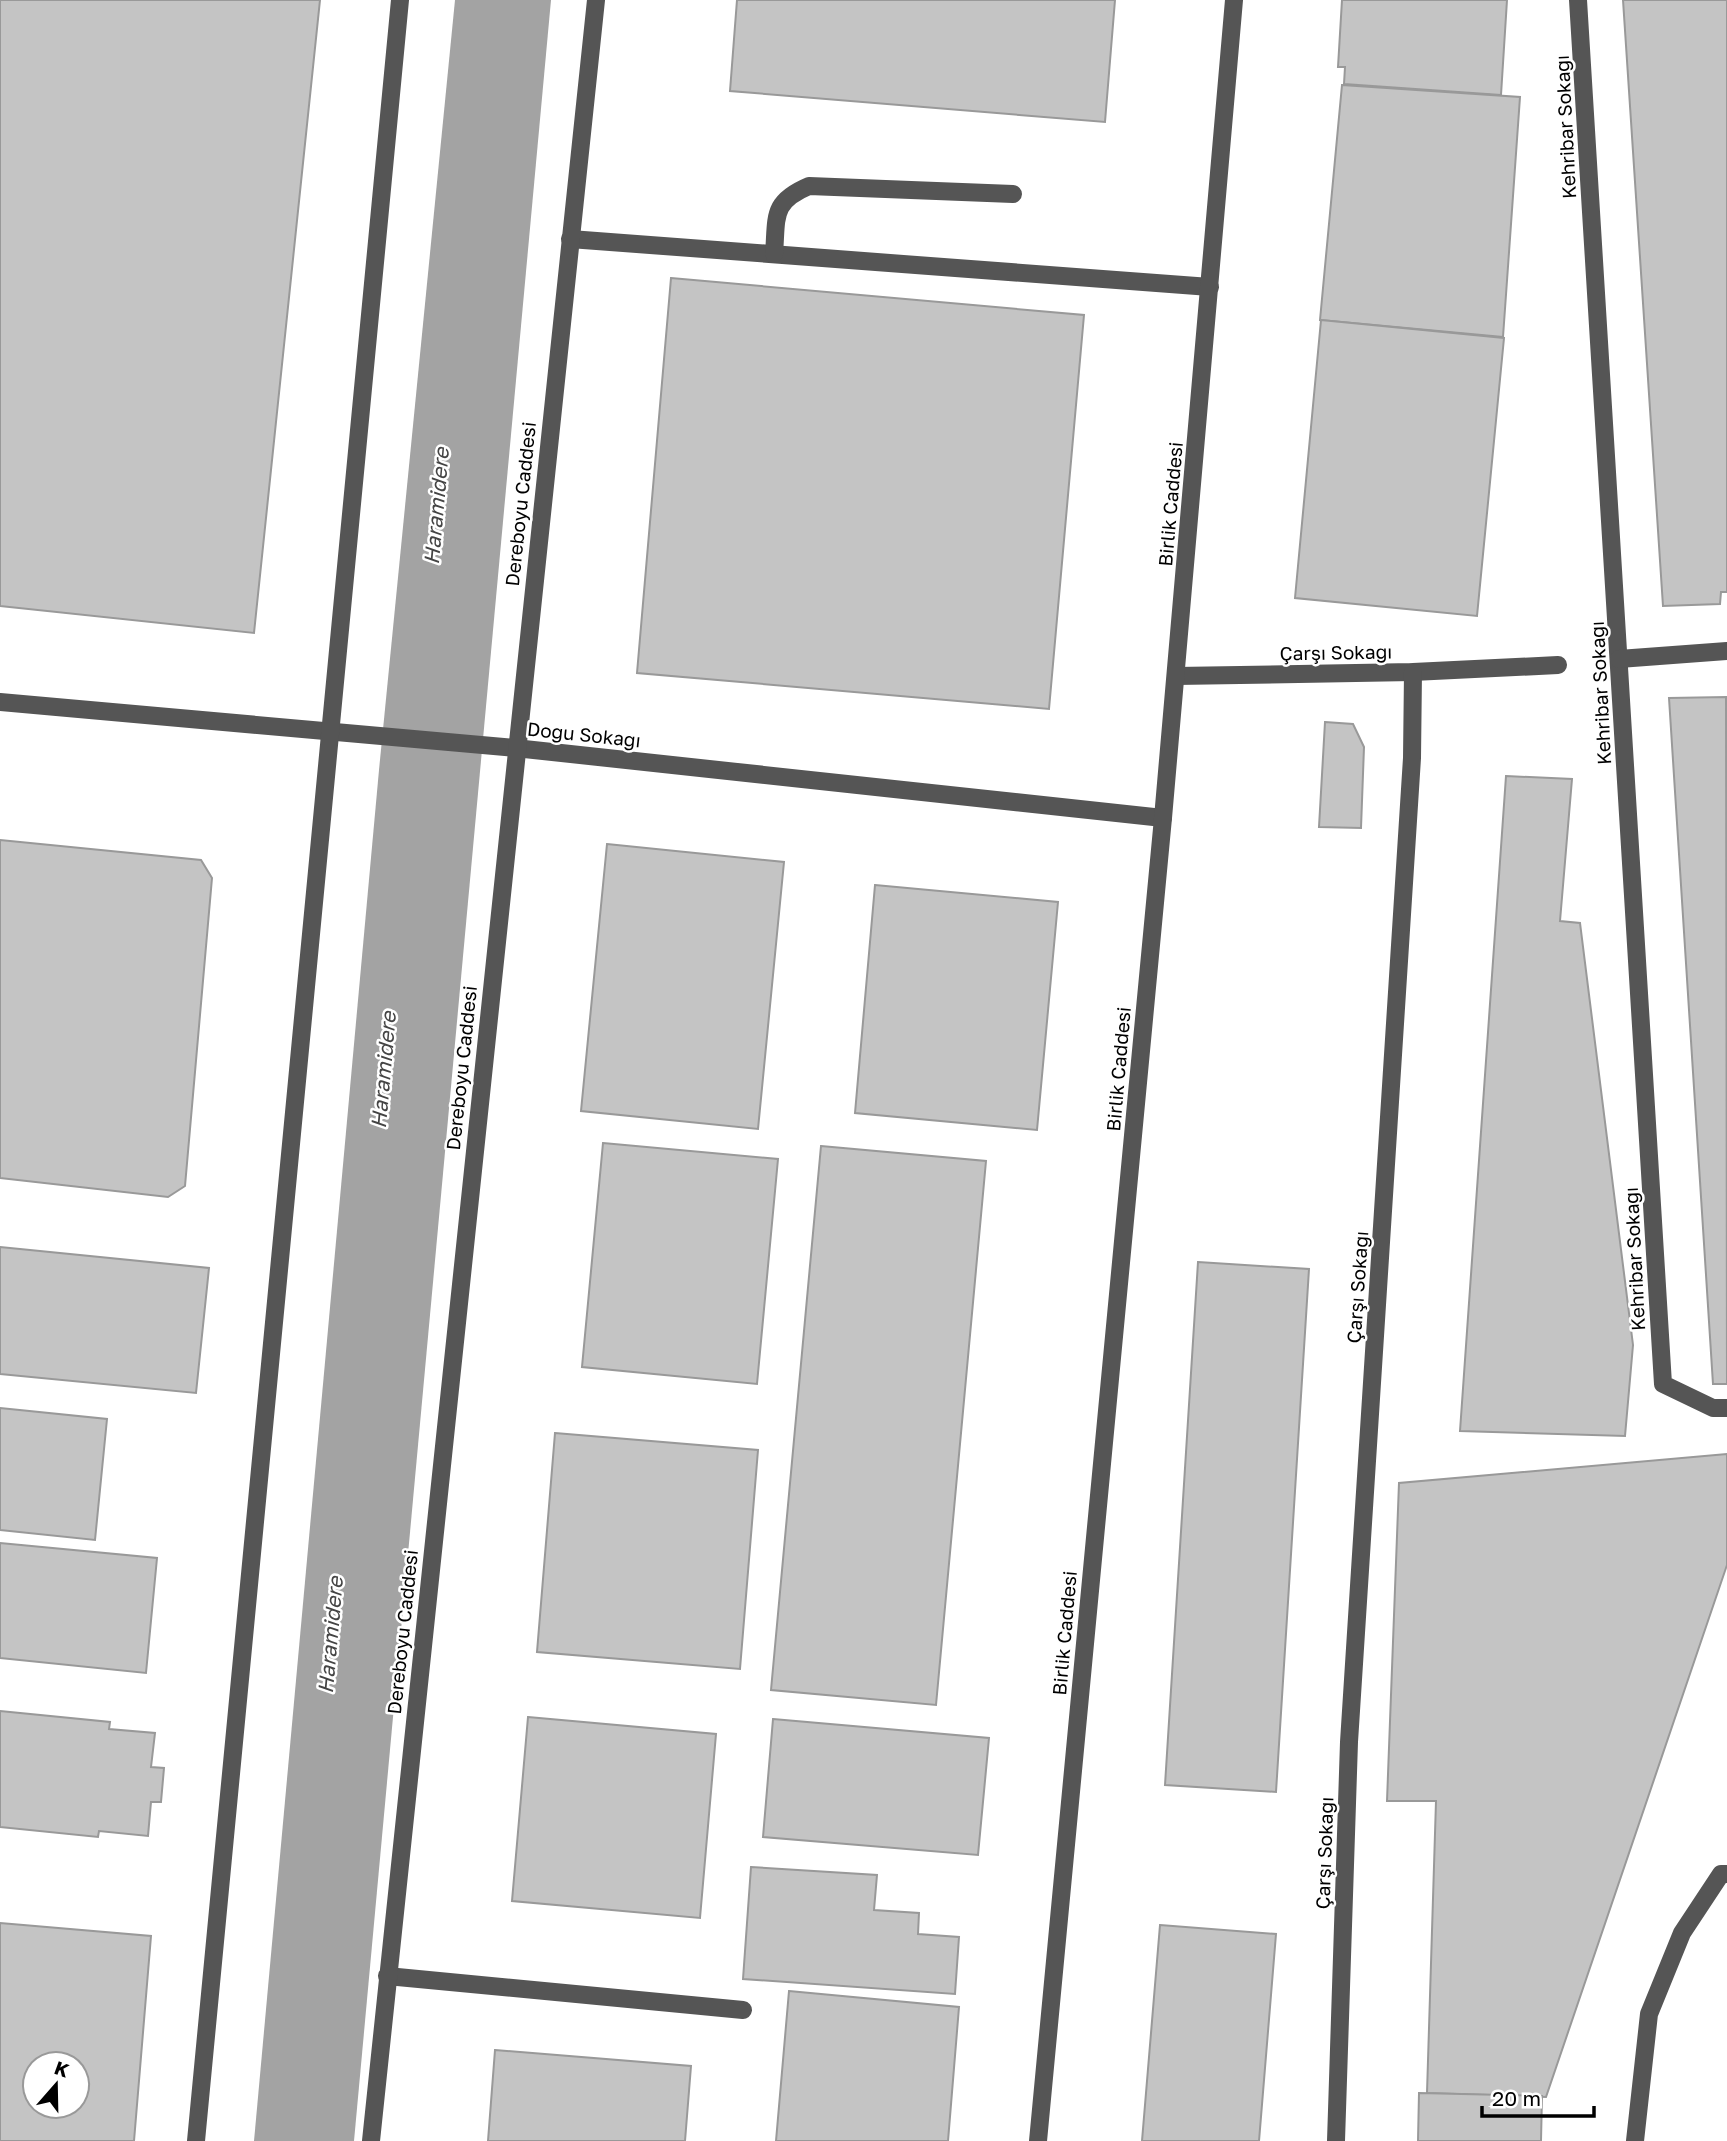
<svg xmlns="http://www.w3.org/2000/svg" width="1727" height="2141" viewBox="0 0 1727 2141" font-family="'Golos Text',sans-serif">
<style>
.water{fill:#a3a3a3}
.building{fill:#c4c4c4;stroke:#999;stroke-width:2;fill-rule:evenodd}
.lines{fill:none;stroke-linecap:round;stroke-linejoin:round}
.minor{stroke:#555;stroke-width:18}
.labels{text-anchor:middle;dominant-baseline:central;stroke-width:5;stroke-linejoin:round;paint-order:stroke}
.street-label{font-size:19px;fill:#000;stroke:#fff}
.water-label{font-size:21px;font-style:italic;fill:#444;stroke:#fff}
</style>
<rect width="100%" height="100%" fill="#fff"/>
<!-- water -->
<path class="water" d="M 455,0 L 551,0 L 354,2141 L 254,2141 L 379,770 Z"/>
<!-- building -->
<g class="building">
<path d="M 0,0 L 320,0 L 254,633 L 0,606 Z"/>
<path d="M 737,0 L 1115,0 L 1105,122 L 730,91 Z"/>
<path d="M 1342,0 L 1507,0 L 1501,95 L 1344,84 L 1345,67 L 1338,67 Z"/>
<path d="M 1623,0 L 1727,0 L 1727,592 L 1721,592 L 1720,604 L 1663,606 Z"/>
<path d="M 1342,85 L 1520,97 L 1503,337 L 1320,320 Z"/>
<path d="M 671,278 L 1084,315 L 1049,709 L 637,673 Z"/>
<path d="M 1321,320 L 1504,338 L 1477,616 L 1295,598 Z"/>
<path d="M 1726,697 L 1727,1384 L 1713,1384 L 1669,698 Z"/>
<path d="M 1325,722 L 1353,724 L 1364,747 L 1361,828 L 1319,827 Z"/>
<path d="M 1506,776 L 1572,779 L 1560,921 L 1580,923 L 1633,1345 L 1625,1436 L 1460,1431 Z"/>
<path d="M 0,840 L 201,860 L 212,878 L 185,1186 L 168,1197 L 0,1178 Z"/>
<path d="M 607,844 L 784,862 L 758,1129 L 581,1111 Z"/>
<path d="M 875,885 L 1058,902 L 1037,1130 L 855,1113 Z"/>
<path d="M 603,1143 L 778,1159 L 757,1384 L 582,1367 Z"/>
<path d="M 821,1146 L 986,1161 L 936,1705 L 771,1690 Z"/>
<path d="M 0,1247 L 209,1268 L 196,1393 L 0,1374 Z"/>
<path d="M 1198,1262 L 1309,1269 L 1276,1792 L 1165,1785 Z"/>
<path d="M 0,1408 L 107,1419 L 95,1540 L 0,1530 Z"/>
<path d="M 555,1433 L 758,1450 L 740,1669 L 537,1652 Z"/>
<path d="M 1727,1454 L 1727,1565 L 1546,2097 L 1427,2093 L 1436,1801 L 1387,1801 L 1399,1483 Z"/>
<path d="M 0,1543 L 157,1558 L 146,1673 L 0,1658 Z"/>
<path d="M 0,1711 L 110,1722 L 109,1729 L 155,1733 L 151,1767 L 164,1768 L 161,1802 L 151,1802 L 148,1836 L 99,1831 L 98,1837 L 0,1827 Z"/>
<path d="M 528,1717 L 716,1734 L 700,1918 L 512,1901 Z"/>
<path d="M 773,1719 L 989,1738 L 978,1855 L 763,1837 Z"/>
<path d="M 751,1867 L 877,1875 L 874,1910 L 919,1913 L 918,1934 L 959,1937 L 955,1994 L 743,1979 Z"/>
<path d="M 0,1923 L 151,1936 L 134,2141 L 0,2141 ZM 35,2064 L 77,2064 L 77,2106 L 35,2106 Z"/>
<path d="M 1160,1925 L 1276,1934 L 1259,2141 L 1142,2141 Z"/>
<path d="M 789,1991 L 959,2007 L 948,2141 L 776,2141 Z"/>
<path d="M 495,2050 L 691,2066 L 685,2141 L 488,2141 Z"/>
<path d="M 1419,2093 L 1542,2096 L 1541,2141 L 1418,2141 Z"/>
</g>
<g class="lines">
<!-- minor -->
<g class="minor">
<path d="M 1578,0 L 1663,1384 L 1713,1408 L 1727,1408"/>
<path d="M 570,239 L 1210,287"/>
<path d="M 774,254 C 777,217 771,202 809,186 L 1013,194"/>
<path d="M 1619,659 L 1727,651"/>
<path d="M 1176,676 L 1413,672 L 1558,665"/>
<path d="M 0,702 L 515,748 L 1163,818"/>
<path d="M 387,1976 L 743,2010"/>
<path d="M 196,2141 L 400,0"/>
<path d="M 371,2141 L 596,0"/>
<path d="M 1038,2141 L 1163,818 L 1234,0"/>
<path d="M 1336,2141 L 1349,1742 L 1412,758 L 1413,672"/>
<path d="M 1635,2141 L 1649,2014 L 1682,1933 L 1721,1874 L 1727,1874"/>
</g>
</g>
<g class="labels">
<!-- street labels -->
<g class="street-label">
<text transform="translate(1565 127) rotate(-93)">Kehribar Sokağı</text>
<text transform="translate(520 504) rotate(-84)">Dereboyu Caddesi</text>
<text transform="translate(1170 504) rotate(-85)">Birlik Caddesi</text>
<text transform="translate(1336 652) rotate(-1)">Çarşı Sokağı</text>
<text transform="translate(1600 693) rotate(-93)">Kehribar Sokağı</text>
<text transform="translate(584 734) rotate(6)">Doğu Sokağı</text>
<text transform="translate(461 1068) rotate(-84)">Dereboyu Caddesi</text>
<text transform="translate(1118 1069) rotate(-85)">Birlik Caddesi</text>
<text transform="translate(1634 1259) rotate(-93)">Kehribar Sokağı</text>
<text transform="translate(1357 1287) rotate(-86)">Çarşı Sokağı</text>
<text transform="translate(402 1632) rotate(-84)">Dereboyu Caddesi</text>
<text transform="translate(1064 1633) rotate(-85)">Birlik Caddesi</text>
<text transform="translate(1324 1853) rotate(-88)">Çarşı Sokağı</text>
</g>
<!-- water labels -->
<g class="water-label">
<text transform="translate(436 506) rotate(-85)">Haramidere</text>
<text transform="translate(383 1070) rotate(-85)">Haramidere</text>
<text transform="translate(330 1635) rotate(-85)">Haramidere</text>
</g>
</g>
<!-- north arrow -->
<g transform="translate(56 2085) rotate(20)"><circle r="33" fill="#ffffff" stroke="#999999" stroke-width="2"/>
<path d="M0-5L12 26L0 18L-12 26Z" fill="#000000"/>
<text y="-10" font-size="19" font-weight="bold" text-anchor="middle" fill="#000000">K</text>
</g>
<!-- scale -->
<path d="M1482 2106v10h112v-10" fill="none" stroke="#000000" stroke-width="3.5"/>
<text x="1492" y="2106" font-size="21" fill="#000000" stroke="#ffffff" stroke-width="5" paint-order="stroke">20 m</text>
</svg>
